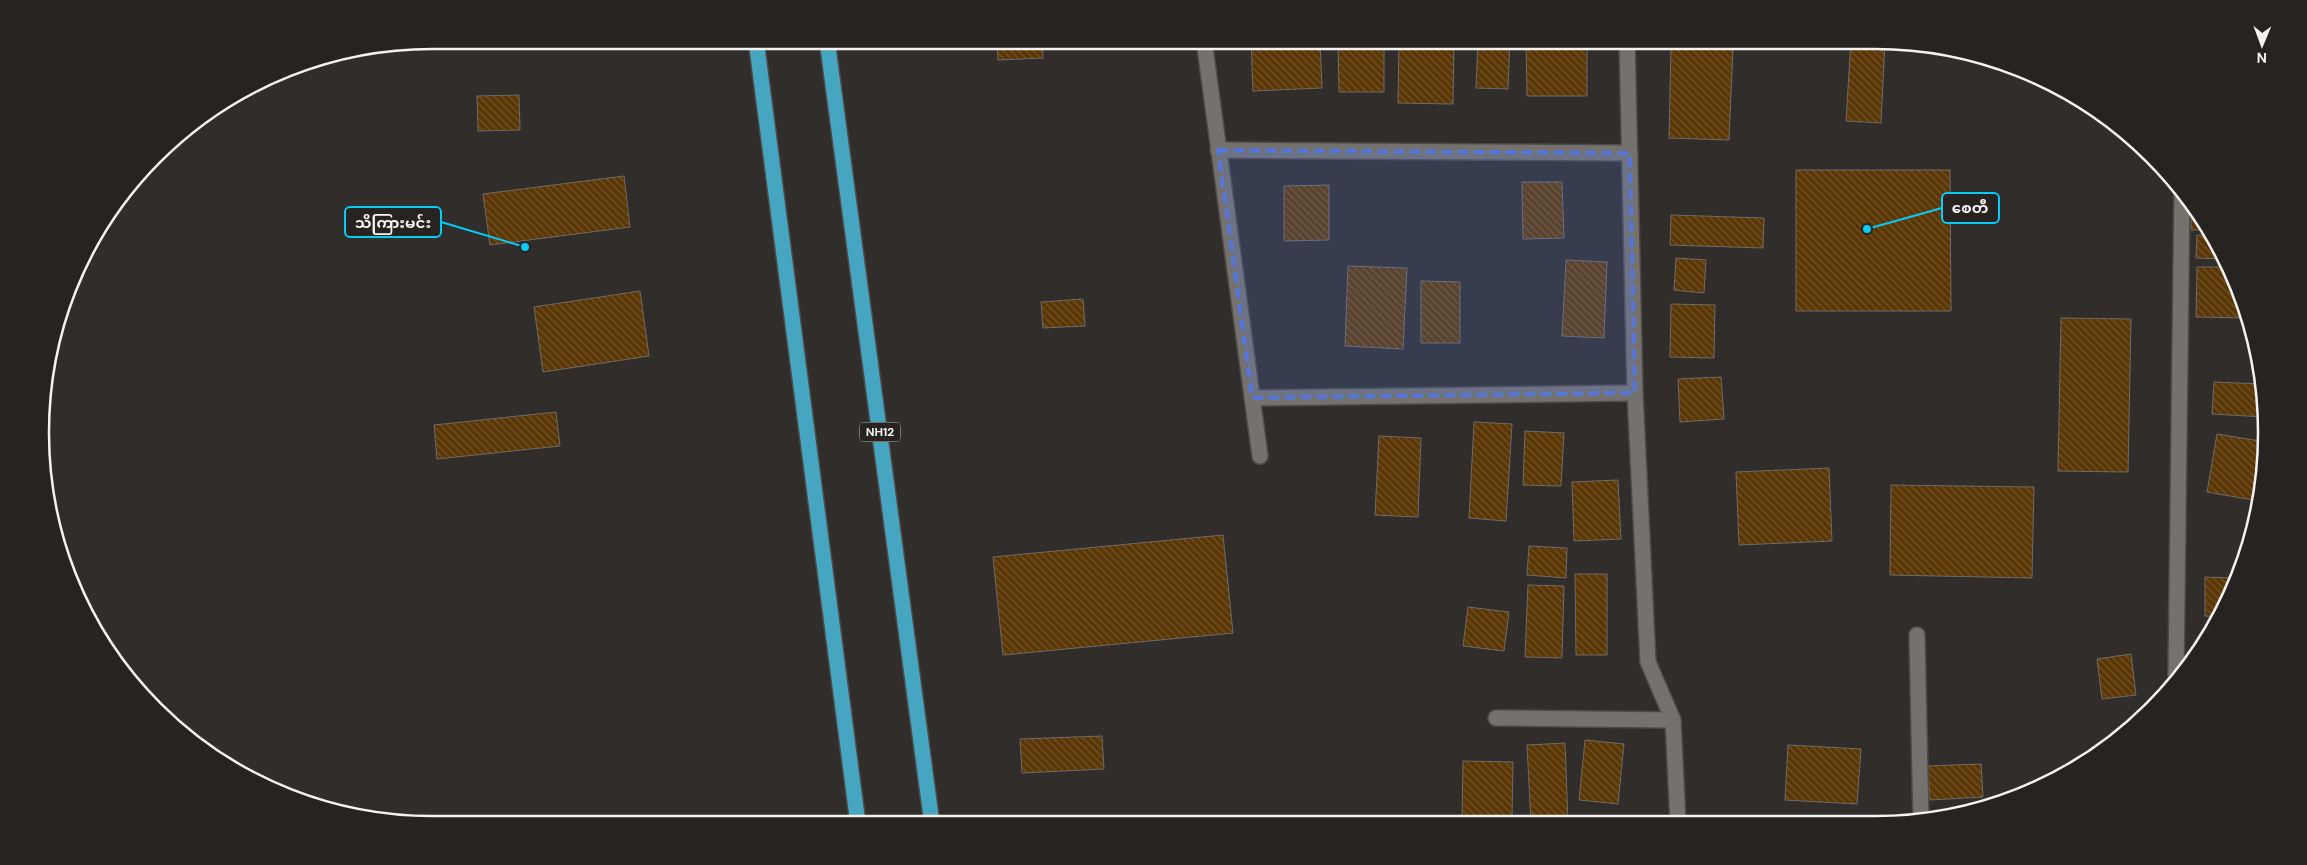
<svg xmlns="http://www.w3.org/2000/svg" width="2307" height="865" viewBox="0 0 2307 865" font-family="'DM Sans','Noto Sans Myanmar',sans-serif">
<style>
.building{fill:url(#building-back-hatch);stroke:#6e6b68}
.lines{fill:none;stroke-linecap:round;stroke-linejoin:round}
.minor-casing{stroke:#4d4b48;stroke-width:18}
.trunk-casing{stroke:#4d4b48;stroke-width:18}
.minor{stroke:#74716e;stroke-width:15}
.trunk{stroke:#46a6c2;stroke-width:15}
.marked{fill:#5377de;fill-opacity:0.2;stroke:#5377de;stroke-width:4;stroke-dasharray:10 6;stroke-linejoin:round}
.labels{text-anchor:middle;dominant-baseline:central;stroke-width:4;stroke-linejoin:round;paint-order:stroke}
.shield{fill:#262321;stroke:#b6b5b3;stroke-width:1}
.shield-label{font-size:12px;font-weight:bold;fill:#f4f3f1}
.rim{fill:none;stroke:#f4f3f1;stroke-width:2.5}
.leader{fill:none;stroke:#06cbf9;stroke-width:2}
.callout-dot{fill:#06cbf9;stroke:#262321;stroke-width:2}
.callout{fill:#262321;stroke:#06cbf9;stroke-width:2}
.callout-label{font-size:15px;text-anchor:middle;font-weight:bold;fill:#f4f3f1}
</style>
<defs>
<pattern id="building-back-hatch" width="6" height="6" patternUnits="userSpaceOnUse" patternTransform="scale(1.25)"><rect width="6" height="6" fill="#5a3604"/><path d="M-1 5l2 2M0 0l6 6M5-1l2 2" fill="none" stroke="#725429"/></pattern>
</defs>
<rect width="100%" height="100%" fill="#302d2b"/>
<!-- building -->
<g class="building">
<path d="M 997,40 L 1042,40 L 1043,58 L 998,60 Z"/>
<path d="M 1251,40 L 1320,40 L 1322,88 L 1253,91 Z"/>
<path d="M 1338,40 L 1384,40 L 1384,92 L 1339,92 Z"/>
<path d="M 1399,40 L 1454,40 L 1453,104 L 1398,103 Z"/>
<path d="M 1478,40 L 1510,40 L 1508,89 L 1476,88 Z"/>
<path d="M 1851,40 L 1885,41 L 1881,123 L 1846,121 Z"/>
<path d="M 1526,42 L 1587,42 L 1587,96 L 1527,96 Z"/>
<path d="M 1671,45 L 1733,48 L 1729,140 L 1669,138 Z"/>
<path d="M 519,95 L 520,130 L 478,131 L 477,96 Z"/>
<path d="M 1796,170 L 1950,170 L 1951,311 L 1796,311 Z"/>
<path d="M 624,176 L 630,227 L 490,245 L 483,194 Z"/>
<path d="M 1522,182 L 1562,182 L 1564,238 L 1523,239 Z"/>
<path d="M 1329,185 L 1329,240 L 1284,241 L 1284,186 Z"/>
<path d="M 2191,205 L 2192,205 L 2210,230 L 2191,230 Z"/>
<path d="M 1671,215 L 1764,218 L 1763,248 L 1670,245 Z"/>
<path d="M 2197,235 L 2214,236 L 2225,259 L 2196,258 Z"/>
<path d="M 1676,258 L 1706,260 L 1704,293 L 1674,290 Z"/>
<path d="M 1566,260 L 1607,262 L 1604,338 L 1562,336 Z"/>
<path d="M 1348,266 L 1407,268 L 1403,349 L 1345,346 Z"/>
<path d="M 2197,267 L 2228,267 L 2246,307 L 2249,318 L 2196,317 Z"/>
<path d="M 1421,281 L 1460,282 L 1460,343 L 1421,343 Z"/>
<path d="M 640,291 L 649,356 L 543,372 L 534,307 Z"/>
<path d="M 1083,299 L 1085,326 L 1043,328 L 1041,302 Z"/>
<path d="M 1671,304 L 1715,305 L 1714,358 L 1670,357 Z"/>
<path d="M 2061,318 L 2131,319 L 2128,472 L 2058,471 Z"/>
<path d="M 1721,377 L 1724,419 L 1680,422 L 1678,379 Z"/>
<path d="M 2214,382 L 2264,384 L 2265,417 L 2212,414 Z"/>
<path d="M 556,412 L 560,446 L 437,459 L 434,425 Z"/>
<path d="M 1474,422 L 1512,424 L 1506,521 L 1469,518 Z"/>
<path d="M 1525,431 L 1564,433 L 1561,486 L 1523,485 Z"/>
<path d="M 2217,434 L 2266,442 L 2266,458 L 2259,501 L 2207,492 Z"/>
<path d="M 1379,436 L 1421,438 L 1418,517 L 1375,515 Z"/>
<path d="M 1829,468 L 1832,541 L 1739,545 L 1736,472 Z"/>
<path d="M 1618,480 L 1621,539 L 1574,541 L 1572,482 Z"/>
<path d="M 1891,485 L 2034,487 L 2032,578 L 1890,575 Z"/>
<path d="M 1223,535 L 1233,633 L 1003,655 L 993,557 Z"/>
<path d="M 1529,546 L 1567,548 L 1566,578 L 1527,575 Z"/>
<path d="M 1575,574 L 1607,574 L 1607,655 L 1576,655 Z"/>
<path d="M 2205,577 L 2235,578 L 2219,617 L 2205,616 Z"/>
<path d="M 1528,585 L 1564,586 L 1562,658 L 1525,657 Z"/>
<path d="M 1468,607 L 1509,612 L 1504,651 L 1463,646 Z"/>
<path d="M 2203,632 L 2212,632 L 2202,643 Z"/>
<path d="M 2131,654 L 2136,695 L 2102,699 L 2097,659 Z"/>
<path d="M 1102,736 L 1104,769 L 1022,773 L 1020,739 Z"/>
<path d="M 1585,740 L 1624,744 L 1618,804 L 1579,800 Z"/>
<path d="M 1565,743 L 1568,822 L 1531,823 L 1527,745 Z"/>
<path d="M 1788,745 L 1861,749 L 1857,804 L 1785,800 Z"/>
<path d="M 1463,761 L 1513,762 L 1512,820 L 1462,819 Z"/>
<path d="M 1981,764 L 1983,797 L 1930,800 L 1928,766 Z"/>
</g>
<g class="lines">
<defs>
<g id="minor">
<path d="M 1204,40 L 1260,456"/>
<path d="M 1627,40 L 1635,393 L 1648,662 L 1673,720 L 1678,822"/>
<path d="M 1218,150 L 1630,153"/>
<path d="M 1252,398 L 1635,393"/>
<path d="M 1917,635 L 1921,822"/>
<path d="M 2176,675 L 2182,191"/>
<path d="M 1496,718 L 1673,720"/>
</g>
<g id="trunk">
<path d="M 756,40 L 858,824"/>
<path d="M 827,40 L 932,824"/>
</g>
</defs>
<!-- minor casing -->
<use href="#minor" class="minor-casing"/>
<!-- trunk casing -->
<use href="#trunk" class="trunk-casing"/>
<!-- minor -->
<use href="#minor" class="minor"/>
<!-- trunk -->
<use href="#trunk" class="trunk"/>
</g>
<!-- marked area -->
<path class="marked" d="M 1218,150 L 1630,153 L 1635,393 L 1252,398 Z"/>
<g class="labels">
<!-- shield labels -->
<rect class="shield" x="860" y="422.5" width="40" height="19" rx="4"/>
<g class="shield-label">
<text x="880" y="432">NH12</text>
</g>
</g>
<!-- crop -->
<path d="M0 0H2307V865H0ZM432 49H1875A383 383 0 0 1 2258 432V433A383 383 0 0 1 1875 816H432A383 383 0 0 1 49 433V432A383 383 0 0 1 432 49Z" fill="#262321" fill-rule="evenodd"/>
<path class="rim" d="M432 49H1875A383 383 0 0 1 2258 432V433A383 383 0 0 1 1875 816H432A383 383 0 0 1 49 433V432A383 383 0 0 1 432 49Z"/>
<!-- callouts -->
<path class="leader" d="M1867 229L1942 208M525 247L441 222"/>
<g class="callout-dot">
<circle cx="1867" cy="229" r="5"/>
<circle cx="525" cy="247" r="5"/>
</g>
<g class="callout">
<rect x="1942" y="193" width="57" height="30" rx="5"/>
<rect x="345" y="207" width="96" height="30" rx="5"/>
</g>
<g class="callout-label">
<text x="1970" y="213">စေတီ</text>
<text x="393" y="228">သိကြားမင်း</text>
</g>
<!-- north arrow -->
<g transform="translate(2262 45) rotate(181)" stroke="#262321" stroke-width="4" paint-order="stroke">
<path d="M0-4L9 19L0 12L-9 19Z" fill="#f4f3f1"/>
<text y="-8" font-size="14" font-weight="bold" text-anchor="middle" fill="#f4f3f1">N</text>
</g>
</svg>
